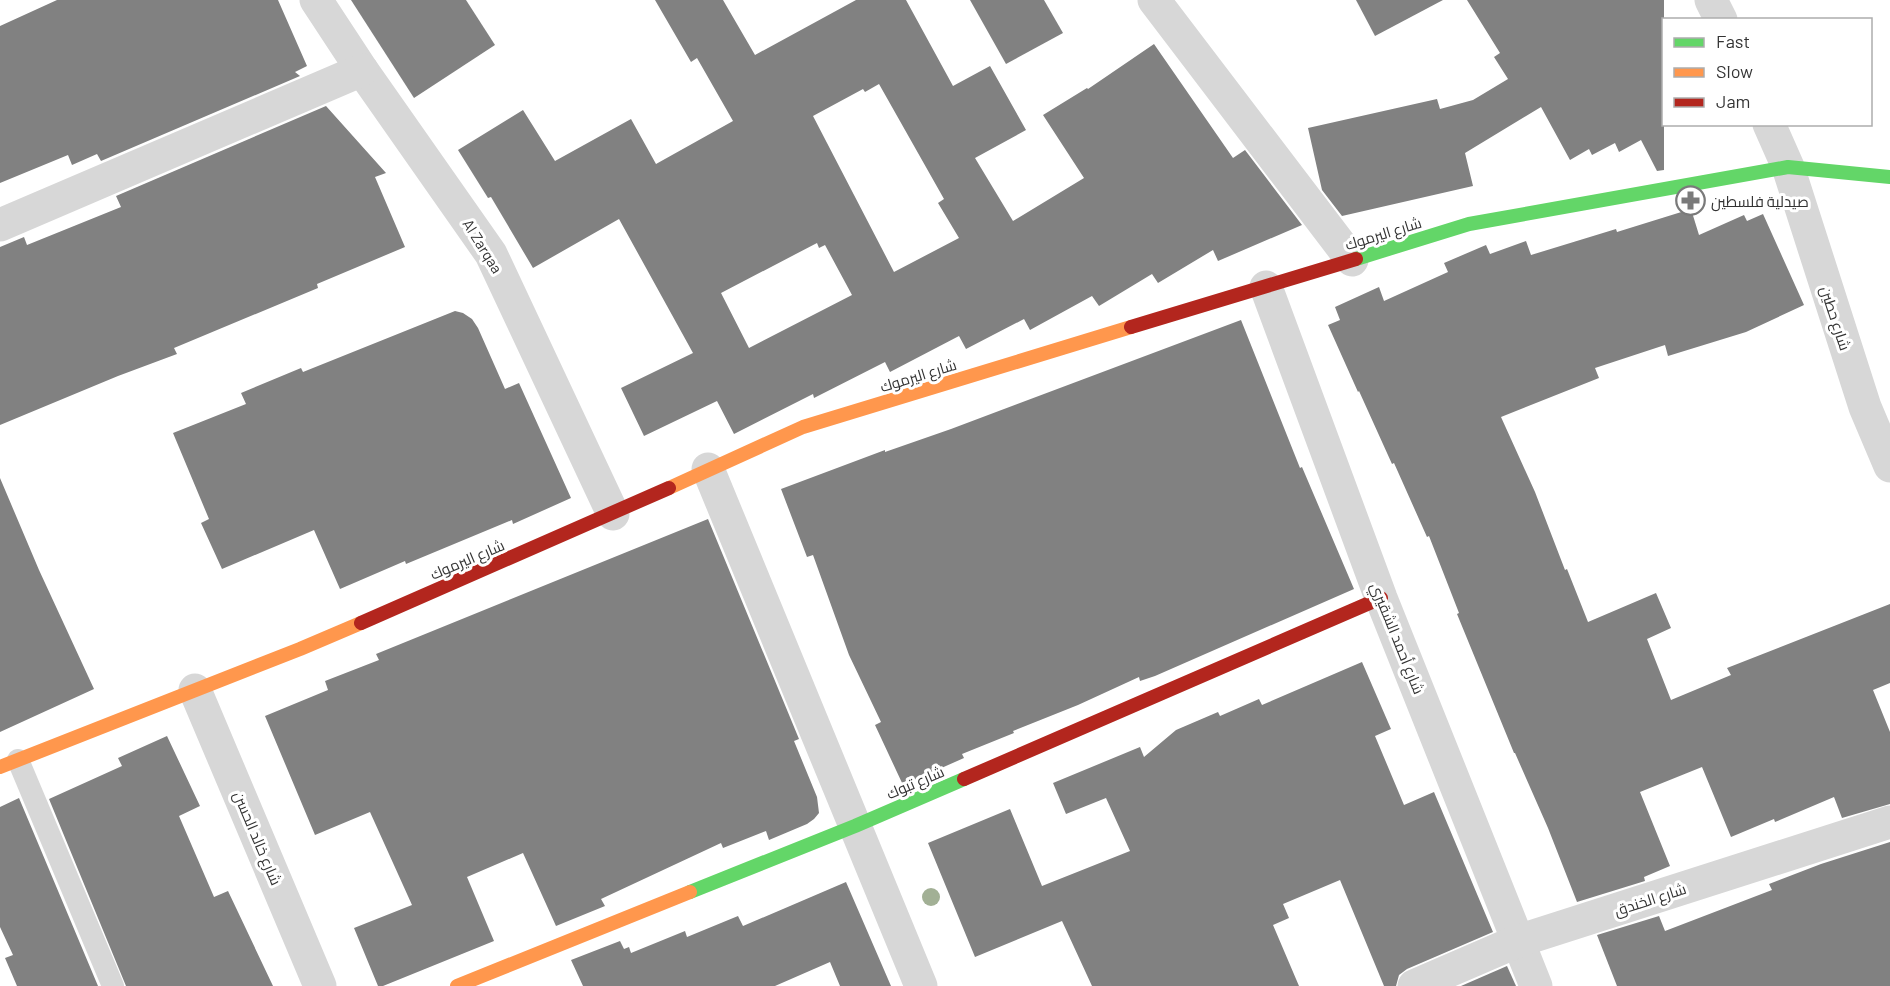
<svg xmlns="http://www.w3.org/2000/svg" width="1890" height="986" viewBox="0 0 1890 986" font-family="Barlow,Cairo,sans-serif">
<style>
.building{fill:#818181;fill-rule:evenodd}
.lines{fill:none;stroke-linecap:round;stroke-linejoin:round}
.lane{stroke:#d7d7d7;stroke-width:22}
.street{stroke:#d7d7d7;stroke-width:33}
.fast{stroke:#63d668;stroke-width:14}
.slow{stroke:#ff974d;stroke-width:14}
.jam{stroke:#b3261e;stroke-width:14}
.tree{fill:#a2b095}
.labels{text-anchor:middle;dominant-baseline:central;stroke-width:6;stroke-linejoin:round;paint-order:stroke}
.poi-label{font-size:15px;fill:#333;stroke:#fff;text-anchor:start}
.street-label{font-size:15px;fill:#333;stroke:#fff}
</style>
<rect width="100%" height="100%" fill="#fff"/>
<!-- building -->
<g class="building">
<path d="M 57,0 L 278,0 L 307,66 L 295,72 L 300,76 L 101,161 L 97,154 L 72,165 L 68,155 L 0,183 L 0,26 Z"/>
<path d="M 351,0 L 466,0 L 495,45 L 414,98 Z"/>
<path d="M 655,0 L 723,0 L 755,55 L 856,0 L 906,0 L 953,86 L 990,66 L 1026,130 L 975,158 L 1013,221 L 1084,178 L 1043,115 L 1087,88 L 1088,89 L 1154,44 L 1233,158 L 1245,150 L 1302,225 L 1218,261 L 1213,250 L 1158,283 L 1152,274 L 1099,306 L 1092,296 L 1030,330 L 1024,319 L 966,349 L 959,336 L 890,372 L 885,362 L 814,398 L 813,394 L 734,434 L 717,401 L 644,436 L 621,388 L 693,353 L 619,219 L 533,268 L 491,197 L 488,198 L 458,150 L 523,110 L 555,161 L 631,119 L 656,164 L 733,121 L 697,58 L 691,62 ZM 879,84 L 944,199 L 938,203 L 959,238 L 894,272 L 813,116 L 863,89 L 865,92 ZM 817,243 L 819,248 L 825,245 L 852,295 L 749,348 L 721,293 Z"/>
<path d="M 970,0 L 1044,0 L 1063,33 L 1006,64 Z"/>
<path d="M 1356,0 L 1443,0 L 1375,36 Z"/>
<path d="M 1467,0 L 1664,0 L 1664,170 L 1657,171 L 1641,140 L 1619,152 L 1615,143 L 1592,155 L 1589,149 L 1570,160 L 1541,107 L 1465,153 L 1473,186 L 1342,216 L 1322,190 L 1308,128 L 1437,99 L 1440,109 L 1473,100 L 1508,79 L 1494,57 L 1500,53 Z"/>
<path d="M 326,106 L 386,173 L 375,177 L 405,247 L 317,284 L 318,288 L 174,348 L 177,354 L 118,376 L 0,425 L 0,247 L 24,237 L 27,245 L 121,207 L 116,196 Z"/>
<path d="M 1691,209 L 1699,235 L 1744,215 L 1747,221 L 1763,214 L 1804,305 L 1746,332 L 1668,356 L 1665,345 L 1595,368 L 1599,378 L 1501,417 L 1535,492 L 1565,570 L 1567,569 L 1588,622 L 1656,593 L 1671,628 L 1647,639 L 1671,700 L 1731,675 L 1727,668 L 1890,604 L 1890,683 L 1873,690 L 1890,732 L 1890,804 L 1842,818 L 1834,797 L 1775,822 L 1774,819 L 1731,837 L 1702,767 L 1640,792 L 1670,866 L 1644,877 L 1645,881 L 1577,902 L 1548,828 L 1515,753 L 1514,753 L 1457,614 L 1459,613 L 1429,536 L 1427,537 L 1394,463 L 1392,464 L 1359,391 L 1358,392 L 1328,325 L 1340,320 L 1335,307 L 1379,287 L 1384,301 L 1448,272 L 1444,263 L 1486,245 L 1490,254 L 1526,241 L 1531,255 L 1616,229 L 1617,232 Z"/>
<path d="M 455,311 L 463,313 L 472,319 L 478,328 L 505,389 L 519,383 L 571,498 L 513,524 L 512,520 L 406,564 L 405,561 L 340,589 L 314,530 L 222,569 L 201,523 L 209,519 L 173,433 L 246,404 L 241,393 L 301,368 L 303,372 Z"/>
<path d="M 1241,320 L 1300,468 L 1302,467 L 1354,589 L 1155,676 L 1140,681 L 1139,677 L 1078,705 L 1013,731 L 1014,733 L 962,754 L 964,758 L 903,785 L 875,725 L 881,722 L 849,655 L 813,555 L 807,557 L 781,489 L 885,450 L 885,452 L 951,429 Z"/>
<path d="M 0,478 L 39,570 L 94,689 L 0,732 Z"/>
<path d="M 708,519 L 799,739 L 794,741 L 817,797 L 819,813 L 814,819 L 807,824 L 769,840 L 766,831 L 723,848 L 721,843 L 601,899 L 605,906 L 556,926 L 523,853 L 467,877 L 494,941 L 383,986 L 378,986 L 354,928 L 412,905 L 370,812 L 315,835 L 265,716 L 328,690 L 325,681 L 379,660 L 376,654 Z"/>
<path d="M 1362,662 L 1391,729 L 1375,736 L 1404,805 L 1434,792 L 1493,932 L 1407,969 L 1399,975 L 1396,986 L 1384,986 L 1340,880 L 1283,904 L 1289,918 L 1273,925 L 1299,986 L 1092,986 L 1062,921 L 975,957 L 928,843 L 1010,809 L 1042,886 L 1130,851 L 1106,798 L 1066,814 L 1053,783 L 1140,747 L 1144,757 L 1176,730 L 1218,712 L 1220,716 L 1259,699 L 1262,705 Z"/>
<path d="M 167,736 L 200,806 L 179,816 L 214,897 L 228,891 L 273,986 L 126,986 L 49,799 L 122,766 L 118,758 Z"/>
<path d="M 19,798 L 98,986 L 17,986 L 5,958 L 13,955 L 0,927 L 0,807 Z"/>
<path d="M 1890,842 L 1890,986 L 1617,986 L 1597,935 L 1659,916 L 1665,931 L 1772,890 L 1769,884 L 1821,864 Z"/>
<path d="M 846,882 L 891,986 L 840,986 L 830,962 L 775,986 L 583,986 L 571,960 L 620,941 L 624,949 L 629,947 L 631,953 L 685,931 L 687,937 L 738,916 L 743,926 Z"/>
<path d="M 1507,966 L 1516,986 L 1461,986 Z"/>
</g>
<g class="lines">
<!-- lane -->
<path class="lane" d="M 18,760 L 113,986"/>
<!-- street -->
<g class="street">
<path d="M 316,0 L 362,70 L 491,254 L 613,514"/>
<path d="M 1154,0 L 1352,260"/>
<path d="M 1711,0 L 1721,20"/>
<path d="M 1769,124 L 1788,167 L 1865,407 L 1890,466"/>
<path d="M 0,225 L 362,70"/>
<path d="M 1266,287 L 1381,598 L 1536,986"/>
<path d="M 708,469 L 921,986"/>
<path d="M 195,690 L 320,986"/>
<path d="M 1414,986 L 1518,941 L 1890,822"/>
</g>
<!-- fast -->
<g class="fast">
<path d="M 1356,259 L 1469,224 L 1788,167 L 1890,177"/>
<path d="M 690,892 L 855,826 L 964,779"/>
</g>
<!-- slow -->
<g class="slow">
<path d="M 669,488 L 803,427 L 1131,327"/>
<path d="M 0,767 L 300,649 L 361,623"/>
<path d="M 457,986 L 690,892"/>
</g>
<!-- jam -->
<g class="jam">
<path d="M 1131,327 L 1356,259"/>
<path d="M 361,623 L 669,488"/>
<path d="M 964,779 L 1381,598"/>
</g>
</g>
<!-- trees -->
<circle class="tree" cx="931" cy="897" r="9"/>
<!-- icons -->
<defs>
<symbol id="pharmacy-ring" viewBox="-11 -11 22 22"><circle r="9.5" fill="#fff" stroke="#7a7a7a" stroke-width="1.5"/><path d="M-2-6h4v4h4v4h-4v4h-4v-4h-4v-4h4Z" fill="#7a7a7a"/></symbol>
</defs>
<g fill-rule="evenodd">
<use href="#pharmacy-ring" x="1674" y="184" width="33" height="33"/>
</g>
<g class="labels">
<!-- poi labels -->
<g class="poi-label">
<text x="1711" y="201">صيدلية فلسطين</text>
</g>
<!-- street labels -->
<g class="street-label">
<text transform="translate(1383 233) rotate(-17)">شارع اليرموك</text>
<text transform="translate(483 246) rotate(58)">Al Zarqaa</text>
<text transform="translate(1836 318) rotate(72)">شارع حطين</text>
<text transform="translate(918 375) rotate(-17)">شارع اليرموك</text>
<text transform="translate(467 559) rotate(-23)">شارع اليرموك</text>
<text transform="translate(1398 638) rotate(68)">شارع أحمد الشقيري</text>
<text transform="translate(915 782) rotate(-23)">شارع تبوك</text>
<text transform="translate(258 838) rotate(67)">شارع خالد الحسن</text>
<text transform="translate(1650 899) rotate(-18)">شارع الخندق</text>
</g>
</g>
<!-- legend -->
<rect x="1662" y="18" width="210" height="108" fill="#ffffff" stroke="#adadad" stroke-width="1.5"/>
<rect x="1674" y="38" width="30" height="9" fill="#63d668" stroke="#adadad" stroke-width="1.5"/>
<text x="1716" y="48" font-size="18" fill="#333333">Fast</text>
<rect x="1674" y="68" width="30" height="9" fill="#ff974d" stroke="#adadad" stroke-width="1.5"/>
<text x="1716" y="78" font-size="18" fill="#333333">Slow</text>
<rect x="1674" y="98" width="30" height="9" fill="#b3261e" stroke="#adadad" stroke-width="1.5"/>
<text x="1716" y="108" font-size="18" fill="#333333">Jam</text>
</svg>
